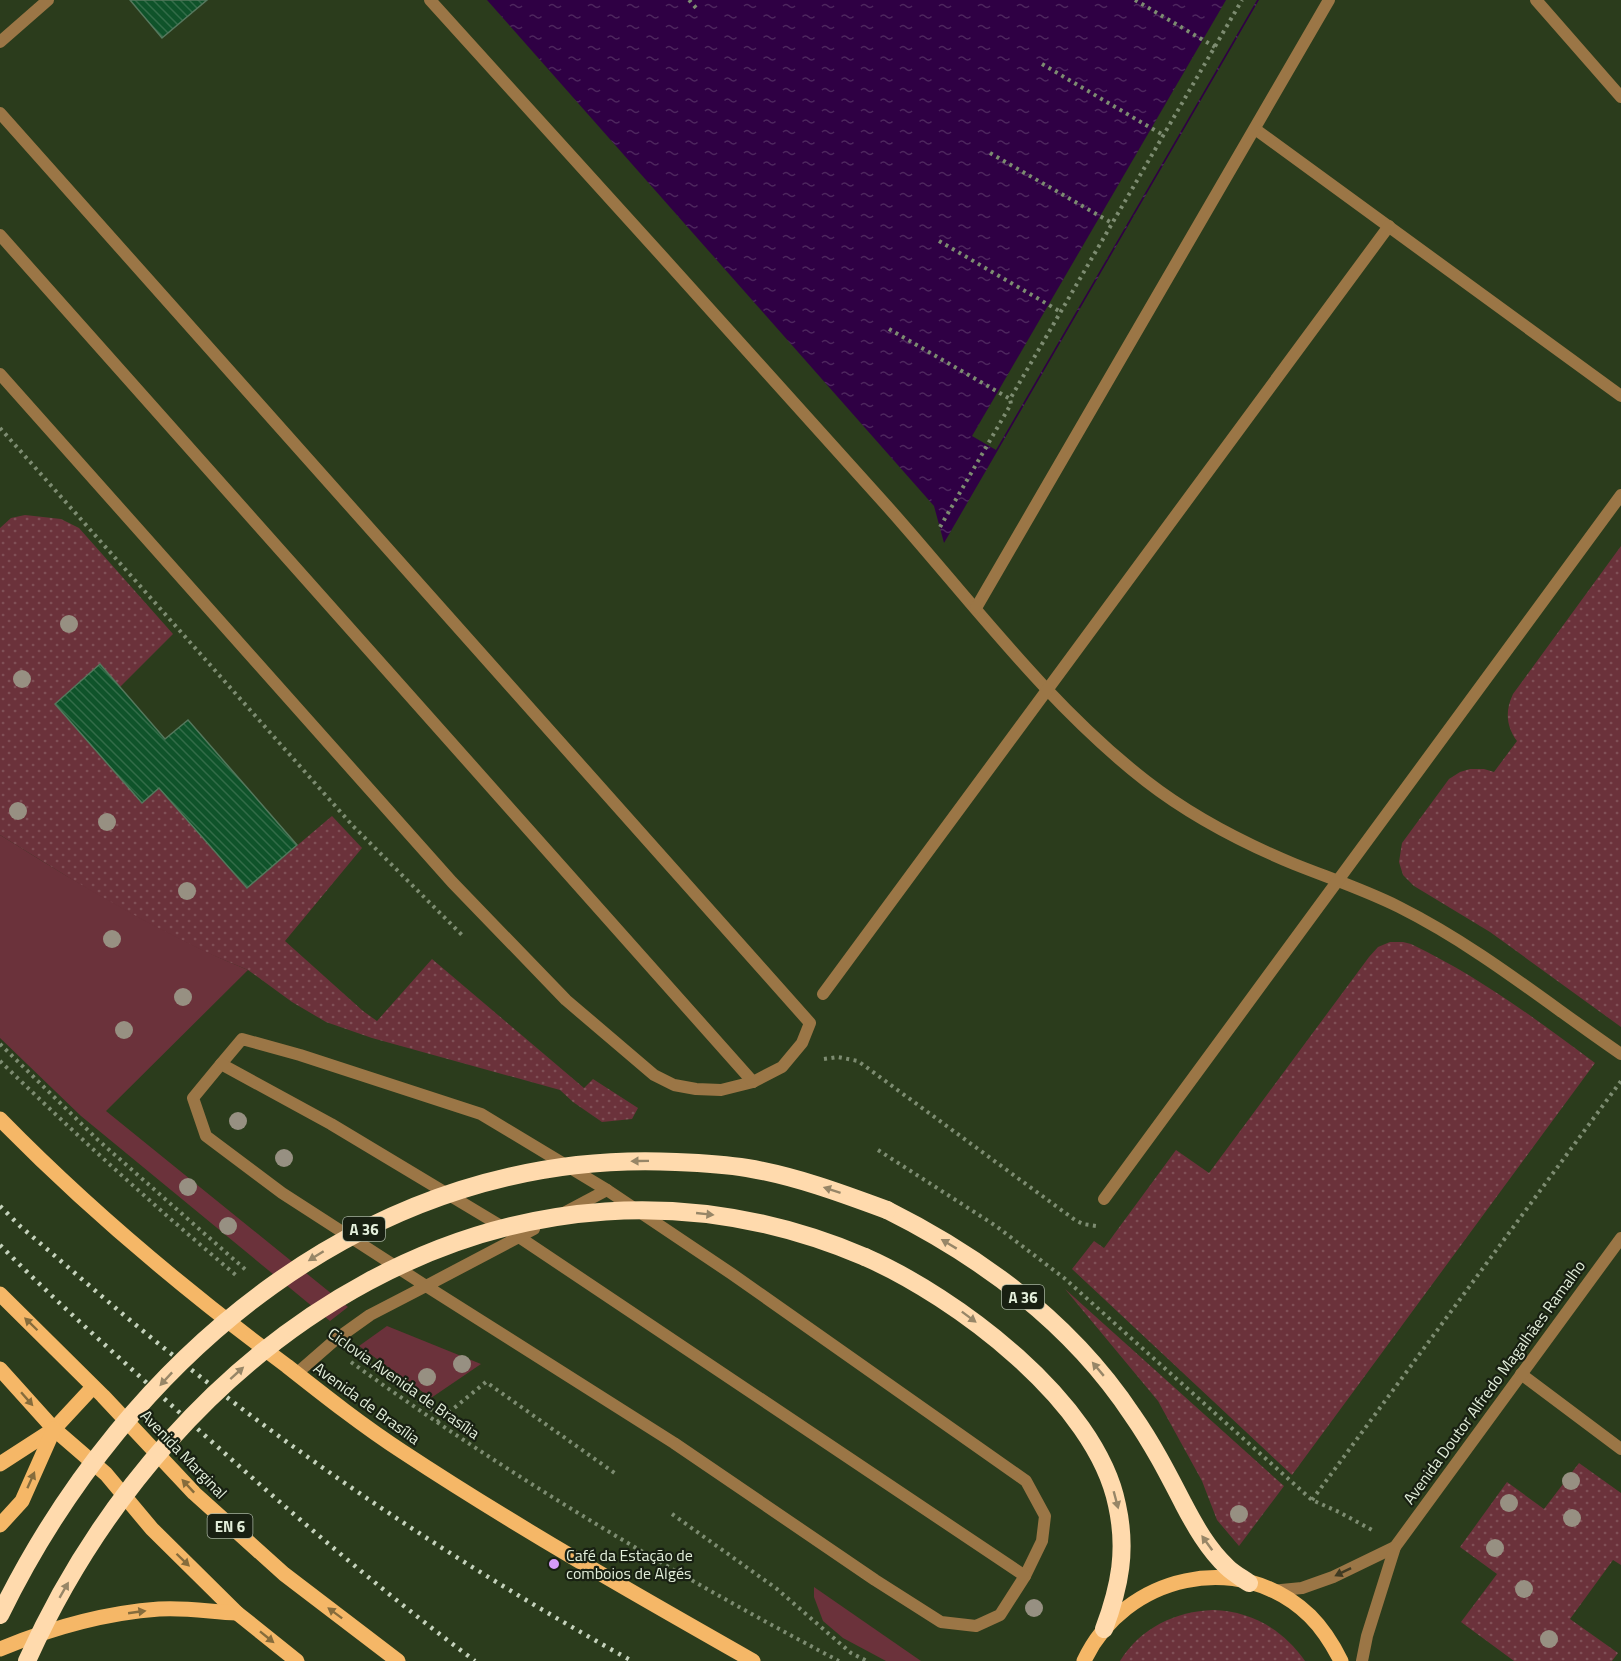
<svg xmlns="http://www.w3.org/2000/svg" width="1621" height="1661" viewBox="0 0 1621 1661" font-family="'Titillium Web',sans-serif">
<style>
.grass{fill:url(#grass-dots)}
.garden{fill:#6b323b}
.water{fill:url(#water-ripples)}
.pier{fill:#2b3c1c}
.building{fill:url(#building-back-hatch);stroke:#55785d;stroke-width:1.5}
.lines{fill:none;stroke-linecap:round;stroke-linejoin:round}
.path{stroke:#7d8c71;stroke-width:4;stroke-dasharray:3 4.5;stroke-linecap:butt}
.service{stroke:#9b7646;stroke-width:12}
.minor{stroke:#9b7646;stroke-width:12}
.primary{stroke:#f5b767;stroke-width:15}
.motorway{stroke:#ffdaad;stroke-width:18}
.rail{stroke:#c5d2bc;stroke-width:4.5;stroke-dasharray:3 6;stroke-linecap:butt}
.motorway-bridge{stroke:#ffdaad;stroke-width:18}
.tree{fill:#979082}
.oneway{fill:#978667}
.oneway2{fill:#866c3c}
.oneway3{fill:#3f3a22}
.poi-dot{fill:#d69bfa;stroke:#182012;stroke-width:2}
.labels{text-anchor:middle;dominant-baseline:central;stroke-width:4.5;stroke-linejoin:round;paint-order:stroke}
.shield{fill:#182012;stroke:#a5b09e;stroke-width:1.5}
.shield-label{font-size:15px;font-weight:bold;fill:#e2eeda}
.street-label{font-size:16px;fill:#e2eeda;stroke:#182012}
.poi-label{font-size:16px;fill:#e2eeda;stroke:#182012;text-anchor:start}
</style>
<defs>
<pattern id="grass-dots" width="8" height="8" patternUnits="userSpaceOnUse" patternTransform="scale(1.5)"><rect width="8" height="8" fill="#6b323b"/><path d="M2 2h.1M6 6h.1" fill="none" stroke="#805057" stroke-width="1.8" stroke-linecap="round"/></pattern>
<pattern id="water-ripples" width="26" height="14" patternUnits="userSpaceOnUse" patternTransform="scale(1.5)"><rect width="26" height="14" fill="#2f0044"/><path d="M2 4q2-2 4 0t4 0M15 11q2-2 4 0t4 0" fill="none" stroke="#4d265e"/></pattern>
<pattern id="building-back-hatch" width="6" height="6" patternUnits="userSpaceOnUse" patternTransform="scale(1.5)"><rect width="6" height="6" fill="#0f532a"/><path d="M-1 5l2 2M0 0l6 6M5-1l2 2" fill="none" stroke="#326c48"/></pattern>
</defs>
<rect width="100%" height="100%" fill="#2b3c1c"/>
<!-- grass -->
<g class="grass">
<path d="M 25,515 L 61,519 L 79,528 L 173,634 L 120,687 L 100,665 L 55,704 L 142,803 L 159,788 L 247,888 L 332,816 L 362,848 L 285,941 L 363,1011 L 377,1021 L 432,959 L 584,1088 L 593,1079 L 638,1108 L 632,1119 L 602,1122 L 573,1102 L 560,1090 L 372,1038 L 326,1022 L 292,1002 L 248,970 L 207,953 L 158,929 L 97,895 L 0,835 L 0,528 L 11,518 Z"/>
<path d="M 1621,546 L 1621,1027 L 1490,932 L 1414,886 L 1403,875 L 1399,862 L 1402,843 L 1449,779 L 1460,772 L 1470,769 L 1484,769 L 1494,772 L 1517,741 C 1506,726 1505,711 1513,694 Z"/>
<path d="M 1390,942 L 1403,942 L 1411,944 C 1478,976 1536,1019 1595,1063 L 1292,1475 L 1072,1269 L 1094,1241 L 1104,1248 L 1176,1150 L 1209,1173 L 1369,957 L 1378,947 Z"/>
<path d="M 1065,1289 L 1284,1486 L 1239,1546 L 1217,1520 L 1202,1481 L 1158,1401 Z"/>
<path d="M 1579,1463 L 1621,1493 L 1621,1565 L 1613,1560 L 1570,1619 L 1618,1653 L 1612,1661 L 1514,1661 L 1461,1622 L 1497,1574 L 1460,1547 L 1507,1482 L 1544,1509 Z"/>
<path d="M 1213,1610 C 1252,1611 1283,1630 1305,1661 L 1120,1661 C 1140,1628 1176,1611 1213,1610 Z"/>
</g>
<!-- garden -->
<g class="garden">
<path d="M 0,835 C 81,885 160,934 248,970 L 106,1111 L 348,1307 L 330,1321 L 81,1116 L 0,1038 Z"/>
<path d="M 387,1326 L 481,1364 L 431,1398 L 359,1346 Z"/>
<path d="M 814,1587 L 921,1661 L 886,1661 L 843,1638 L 823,1621 L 814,1597 Z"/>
</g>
<!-- water -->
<path class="water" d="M 487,0 L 1259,0 L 944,543 L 934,506 Z"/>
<!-- pier -->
<path class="pier" d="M 1226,0 L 1257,0 L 996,450 L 972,436 Z"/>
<!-- building -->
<g class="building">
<path d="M 130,0 L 207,0 L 162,38 Z"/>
<path d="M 100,664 L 165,739 L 188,720 L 297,845 L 247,888 L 159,788 L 142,803 L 55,704 Z"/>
</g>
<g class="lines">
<!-- path -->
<g class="path">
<path d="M 689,0 L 697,9"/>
<path d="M 1135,0 L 1215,47"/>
<path d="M 1042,64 L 1163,135"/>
<path d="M 990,153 L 1112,223"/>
<path d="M 939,241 L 1061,312"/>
<path d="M 889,329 L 1010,399"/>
<path d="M 0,428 L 353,826 L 462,935"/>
<path d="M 940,527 L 1011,404 L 1010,399 L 1242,0"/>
<path d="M 0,1044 L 98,1140 L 247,1271"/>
<path d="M 824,1059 L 838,1057 L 858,1061 L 1075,1220 L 1083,1224 L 1096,1226"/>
<path d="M 0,1061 C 77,1136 155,1207 237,1276"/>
<path d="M 878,1150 L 996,1226 L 1064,1278 L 1312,1500 L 1339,1512 L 1372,1530"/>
<path d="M 357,1356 L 443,1418"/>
<path d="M 351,1362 C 506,1474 670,1572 839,1661"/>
<path d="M 437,1422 L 486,1382 L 616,1474"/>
<path d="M 1312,1500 L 1621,1081"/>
<path d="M 672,1514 L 777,1589 L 851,1653 L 867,1661"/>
</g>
<!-- service -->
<g class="service">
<path d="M 430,0 C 582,168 735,336 886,505 C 969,598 1047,704 1146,781 C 1191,816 1241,842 1294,864 C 1329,878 1365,890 1399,907 C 1479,947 1548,1004 1621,1054"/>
<path d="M 1536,0 L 1621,97"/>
<path d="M 0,42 L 48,0"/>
<path d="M 0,113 L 810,1023 L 802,1043 L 782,1067 L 753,1082 L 721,1090 L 696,1089 L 674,1085 L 654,1075 L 566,1000 L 452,882 L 0,374"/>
<path d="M 1255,129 L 1621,396"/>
<path d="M 0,235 L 753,1082"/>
<path d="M 976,608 L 1329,0"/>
<path d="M 823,994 L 1389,226"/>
<path d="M 221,1064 L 242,1039 L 300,1055 L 481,1114 L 607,1190 L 732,1274 L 1026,1481 L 1045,1516 L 1042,1541 L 1025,1576"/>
<path d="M 1104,1199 L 1621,495"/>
<path d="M 558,1216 L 607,1190"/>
<path d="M 296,1374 L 335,1340 L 370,1315 L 426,1286 L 674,1443 L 875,1580 L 941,1622 L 976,1626 L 1000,1615 L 1025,1576 L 519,1237 L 331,1124 L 221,1064 L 193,1098 L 206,1136 L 282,1193 L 426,1286 L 534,1229"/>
<path d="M 1521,1374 L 1621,1449"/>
</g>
<!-- minor -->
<g class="minor">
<path d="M 1271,1591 L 1302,1588 L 1333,1577 L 1395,1547"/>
<path d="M 1362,1661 L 1367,1636 L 1395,1547 L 1621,1238"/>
</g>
<!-- primary -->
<g class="primary">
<path d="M 0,1119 C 88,1209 186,1291 287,1366 C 325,1396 363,1426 403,1452 C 517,1527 635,1594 753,1661"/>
<path d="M 0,1294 L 103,1396 L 194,1493 L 284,1574 L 398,1661"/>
<path d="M 0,1369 L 54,1429 L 106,1474 L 152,1529 L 237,1613 L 297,1661"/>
<path d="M 0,1464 L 54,1429 L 93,1387"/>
<path d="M 0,1525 L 22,1501 L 54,1429"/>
<path d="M 0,1649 C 51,1628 104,1613 159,1609 C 185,1607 212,1612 237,1613"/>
<path d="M 1084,1661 C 1124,1575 1240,1548 1310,1616 C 1323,1629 1333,1645 1341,1661"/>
</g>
<!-- motorway -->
<g class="motorway">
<path d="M 887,1210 C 983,1258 1073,1325 1133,1416 C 1152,1443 1168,1474 1183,1503 C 1195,1526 1208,1549 1227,1567 C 1233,1573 1242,1578 1249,1583"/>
<path d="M 865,1257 C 956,1297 1096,1401 1117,1505 C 1127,1550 1120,1586 1104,1629"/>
</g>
<!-- rail -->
<g class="rail">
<path d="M 0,1206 L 21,1227 C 72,1270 122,1315 174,1356 C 318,1471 471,1572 632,1661"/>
<path d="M 0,1245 C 54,1300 112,1351 169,1403 C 268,1493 368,1581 475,1661"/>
</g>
<!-- motorway-bridge -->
<g class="motorway-bridge">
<path d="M 0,1615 C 127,1355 374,1147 676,1162 C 700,1163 723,1164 747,1168 C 795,1176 841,1193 887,1210"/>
<path d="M 27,1661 C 172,1338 512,1107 865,1257"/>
</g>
</g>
<!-- trees -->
<g class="tree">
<circle cx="69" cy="624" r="9"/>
<circle cx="22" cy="679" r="9"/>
<circle cx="18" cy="811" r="9"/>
<circle cx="107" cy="822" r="9"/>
<circle cx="187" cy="891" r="9"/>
<circle cx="112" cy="939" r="9"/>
<circle cx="183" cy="997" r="9"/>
<circle cx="124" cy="1030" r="9"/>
<circle cx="238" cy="1121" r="9"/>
<circle cx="284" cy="1158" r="9"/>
<circle cx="188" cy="1187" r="9"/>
<circle cx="228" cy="1226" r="9"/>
<circle cx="462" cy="1364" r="9"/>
<circle cx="427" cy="1377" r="9"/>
<circle cx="1571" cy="1481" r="9"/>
<circle cx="1509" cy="1503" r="9"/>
<circle cx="1239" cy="1514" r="9"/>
<circle cx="1572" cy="1518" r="9"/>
<circle cx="1495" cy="1548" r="9"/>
<circle cx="1524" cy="1589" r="9"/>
<circle cx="1034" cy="1608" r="9"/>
<circle cx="1549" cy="1639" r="9"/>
</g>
<!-- one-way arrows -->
<defs><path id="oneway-solid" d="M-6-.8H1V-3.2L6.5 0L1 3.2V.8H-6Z" transform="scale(1.5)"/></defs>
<g class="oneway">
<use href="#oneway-solid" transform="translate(640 1161) rotate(179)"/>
<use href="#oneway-solid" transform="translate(832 1190) rotate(-162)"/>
<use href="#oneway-solid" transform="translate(705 1214) rotate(6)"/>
<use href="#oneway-solid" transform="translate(949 1244) rotate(-149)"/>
<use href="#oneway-solid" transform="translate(316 1256) rotate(148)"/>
<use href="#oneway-solid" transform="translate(969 1317) rotate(37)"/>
<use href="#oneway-solid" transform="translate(1098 1369) rotate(-130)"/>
<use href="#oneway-solid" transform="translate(237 1373) rotate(-42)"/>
<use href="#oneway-solid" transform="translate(166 1379) rotate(133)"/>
<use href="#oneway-solid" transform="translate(1116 1500) rotate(75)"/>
<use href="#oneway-solid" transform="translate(1207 1543) rotate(-126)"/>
<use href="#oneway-solid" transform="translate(64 1590) rotate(-60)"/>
</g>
<g class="oneway2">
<use href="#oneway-solid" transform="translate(31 1324) rotate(-136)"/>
<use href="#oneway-solid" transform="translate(27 1399) rotate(49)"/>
<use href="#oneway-solid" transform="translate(31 1480) rotate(-66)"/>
<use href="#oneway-solid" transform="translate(188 1486) rotate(-133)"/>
<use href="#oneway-solid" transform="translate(183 1560) rotate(44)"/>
<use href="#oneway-solid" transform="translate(137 1612) rotate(-8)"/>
<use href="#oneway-solid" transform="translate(335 1613) rotate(-143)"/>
<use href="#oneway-solid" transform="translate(267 1637) rotate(39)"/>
</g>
<use class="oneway3" href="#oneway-solid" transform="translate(1343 1572) rotate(154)"/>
<!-- markers -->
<circle class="poi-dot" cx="554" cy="1564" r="6"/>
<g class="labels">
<!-- shield labels -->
<g class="shield">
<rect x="343" y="1217" width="42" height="24" rx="4.5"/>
<rect x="1002" y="1285" width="42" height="24" rx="4.5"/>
<rect x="207.5" y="1514" width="45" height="24" rx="4.5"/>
</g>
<g class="shield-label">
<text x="364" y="1229">A 36</text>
<text x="1023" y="1297">A 36</text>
<text x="230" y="1526">EN 6</text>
</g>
<!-- street labels -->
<g class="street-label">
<text transform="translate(1494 1382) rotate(-54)">Avenida Doutor Alfredo Magalhães Ramalho</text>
<text transform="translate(404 1383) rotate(35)">Ciclovia Avenida de Brasília</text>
<text transform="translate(367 1403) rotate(36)">Avenida de Brasília</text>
<text transform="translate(184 1454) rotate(46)">Avenida Marginal</text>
</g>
<!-- poi labels -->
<g class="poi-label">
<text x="566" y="1555">Café da Estação de<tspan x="566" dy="18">comboios de Algés</tspan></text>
</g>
</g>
</svg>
